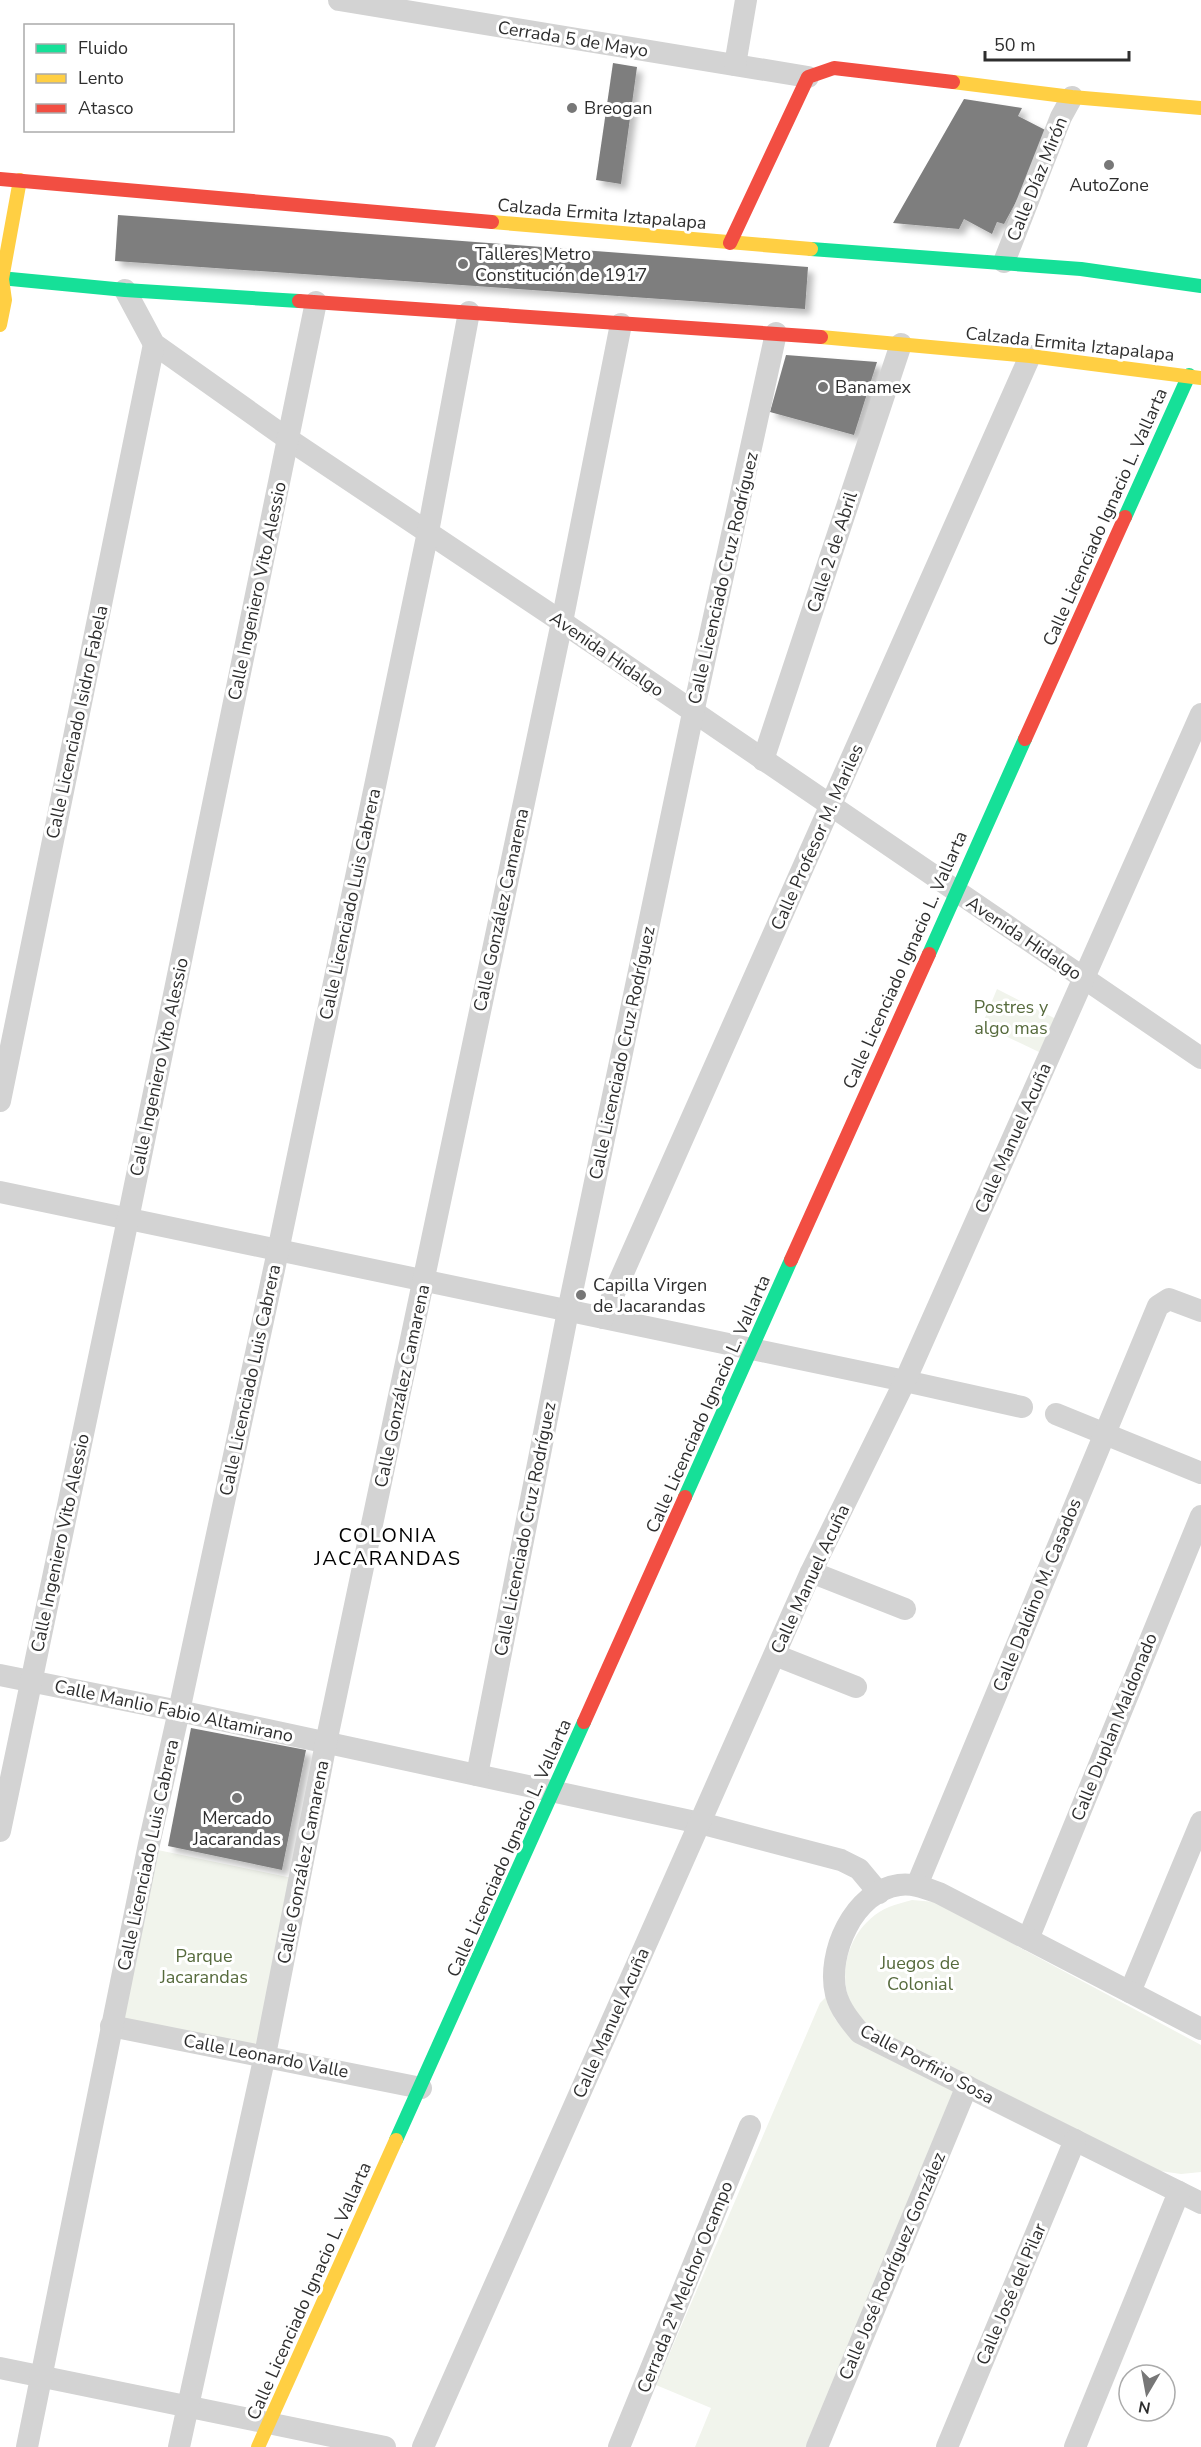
<svg xmlns="http://www.w3.org/2000/svg" width="1201" height="2447" viewBox="0 0 1201 2447" font-family="'Nunito Sans',sans-serif">
<style>
.green{fill:#f1f4ec}
.building{fill:#7e7e7e;filter:url(#shadow)}
.lines{fill:none;stroke-linecap:round;stroke-linejoin:round}
.street{stroke:#d3d3d3;stroke-width:22}
.fast{stroke:#16e098;stroke-width:14}
.slow{stroke:#ffcf43;stroke-width:14}
.jam{stroke:#f24e42;stroke-width:14}
.poi-dot{fill:#777;stroke:#fff;stroke-width:2}
.labels{text-anchor:middle;dominant-baseline:central;stroke-width:6;stroke-linejoin:round;paint-order:stroke}
.street-label{font-size:18px;fill:#2e2e2e;stroke:#fff}
.poi-label{font-size:18px;fill:#2e2e2e;stroke:#fff;text-anchor:start}
.park-label{font-size:18px;fill:#566a3c;stroke:#fff}
.neighbourhood-label{font-size:20px;letter-spacing:1.5px;fill:#000;stroke:#fff}
</style>
<defs>
<filter id="shadow"><feDropShadow dx="5.5" dy="5.5" stdDeviation="3" flood-color="#0004"/></filter>
</defs>
<rect width="100%" height="100%" fill="#fff"/>
<!-- green -->
<g class="green">
<path d="M 997,989 L 1056,1019 L 1039,1052 L 982,1025 Z"/>
<path d="M 153,1849 L 297,1879 L 264,2054 L 114,2026 Z"/>
<path d="M 912,1900 L 935,1902 L 1201,2045 L 1201,2172 L 1181,2174 L 1160,2171 L 864,2024 C 860,2018 854,2011 851,2005 C 835,1968 853,1922 889,1907 C 896,1904 905,1902 912,1900 Z"/>
<path d="M 827,1996 L 835,2019 L 849,2036 L 962,2090 L 813,2447 L 695,2447 L 711,2408 L 656,2385 L 820,2003 Z"/>
</g>
<!-- building -->
<g class="building">
<path d="M 613,63 L 637,67 L 621,184 L 596,180 Z"/>
<path d="M 964,99 L 1022,108 L 1018,116 L 1053,134 L 1004,224 L 997,222 L 992,234 L 964,219 L 959,229 L 893,223 Z"/>
<path d="M 118,215 L 808,267 L 805,309 L 115,261 Z"/>
<path d="M 786,355 L 877,362 L 854,435 L 770,412 Z"/>
<path d="M 191,1728 L 306,1750 L 282,1870 L 168,1846 Z"/>
</g>
<g class="lines">
<!-- street -->
<g class="street">
<path d="M 339,0 L 808,77"/>
<path d="M 735,65 L 746,0"/>
<path d="M 1004,262 L 1061,117 L 1072,97"/>
<path d="M 125,290 L 154,344 L 288,439 L 562,622 L 1201,1058"/>
<path d="M 763,760 L 901,344"/>
<path d="M 0,1101 L 154,344"/>
<path d="M 0,1192 L 905,1381 L 1022,1407"/>
<path d="M 603,1318 L 1030,356"/>
<path d="M 1056,1414 L 1201,1473"/>
<path d="M 811,1572 L 905,1609"/>
<path d="M 775,1655 L 856,1687"/>
<path d="M 0,1675 L 179,1711 L 700,1823 L 841,1860 L 859,1869 L 879,1893"/>
<path d="M 477,1775 L 568,1311 L 693,713 L 776,333"/>
<path d="M 0,1831 L 128,1219 L 316,302"/>
<path d="M 917,1885 L 1158,1306 L 1169,1299 L 1201,1311"/>
<path d="M 1028,1939 L 1201,1516"/>
<path d="M 1130,1992 L 1201,1822"/>
<path d="M 111,2026 L 421,2088"/>
<path d="M 1201,2029 L 939,1893 C 925,1888 913,1883 899,1885 C 854,1891 826,1954 836,1994 C 840,2009 850,2021 860,2033 L 1201,2203"/>
<path d="M 0,2368 L 385,2447"/>
<path d="M 27,2447 L 149,1844 L 179,1711 L 278,1251 L 428,532 L 469,312"/>
<path d="M 179,2447 L 265,2055 L 326,1743 L 562,622 L 621,324"/>
<path d="M 423,2447 L 811,1572 L 905,1381 L 1201,714"/>
<path d="M 619,2447 L 750,2126"/>
<path d="M 817,2447 L 967,2086"/>
<path d="M 947,2447 L 1075,2140"/>
<path d="M 1075,2447 L 1179,2192"/>
</g>
<!-- fast -->
<g class="fast">
<path d="M 811,249 L 1081,269 L 1201,286"/>
<path d="M 0,278 L 125,290 L 299,301"/>
<path d="M 1125,517 L 1189,375"/>
<path d="M 929,954 L 1025,739"/>
<path d="M 685,1497 L 791,1260"/>
<path d="M 396,2140 L 584,1722"/>
</g>
<!-- slow -->
<g class="slow">
<path d="M 953,82 L 1072,97 L 1201,108"/>
<path d="M 492,222 L 811,249"/>
<path d="M 0,325 L 5,300 L 2,279 L 20,180"/>
<path d="M 821,337 L 1030,356 L 1201,378"/>
<path d="M 258,2447 L 396,2140"/>
</g>
<!-- jam -->
<g class="jam">
<path d="M 0,179 L 492,222"/>
<path d="M 730,243 L 808,77 L 834,68 L 953,82"/>
<path d="M 299,301 L 821,337"/>
<path d="M 1025,739 L 1125,517"/>
<path d="M 791,1260 L 929,954"/>
<path d="M 584,1722 L 685,1497"/>
</g>
</g>
<!-- markers -->
<g class="poi-dot">
<circle cx="572" cy="108" r="6"/>
<circle cx="1109" cy="165" r="6"/>
<circle cx="463" cy="264" r="6"/>
<circle cx="823" cy="387" r="6"/>
<circle cx="581" cy="1295" r="6"/>
<circle cx="237" cy="1798" r="6"/>
</g>
<g class="labels">
<!-- street labels -->
<g class="street-label">
<text transform="translate(573 39) rotate(9)">Cerrada 5 de Mayo</text>
<text transform="translate(1037 179) rotate(-68)">Calle Díaz Mirón</text>
<text transform="translate(602 214) rotate(5)">Calzada Ermita Iztapalapa</text>
<text transform="translate(1070 344) rotate(6)">Calzada Ermita Iztapalapa</text>
<text transform="translate(1105 517) rotate(-66)">Calle Licenciado Ignacio L. Vallarta</text>
<text transform="translate(832 552) rotate(-72)">Calle 2 de Abril</text>
<text transform="translate(723 578) rotate(-77)">Calle Licenciado Cruz Rodríguez</text>
<text transform="translate(257 591) rotate(-78)">Calle Ingeniero Vito Alessio</text>
<text transform="translate(607 654) rotate(35)">Avenida Hidalgo</text>
<text transform="translate(77 722) rotate(-78)">Calle Licenciado Isidro Fabela</text>
<text transform="translate(817 837) rotate(-66)">Calle Profesor M. Mariles</text>
<text transform="translate(350 904) rotate(-78)">Calle Licenciado Luis Cabrera</text>
<text transform="translate(501 910) rotate(-78)">Calle González Camarena</text>
<text transform="translate(1024 938) rotate(34)">Avenida Hidalgo</text>
<text transform="translate(905 960) rotate(-66)">Calle Licenciado Ignacio L. Vallarta</text>
<text transform="translate(622 1053) rotate(-78)">Calle Licenciado Cruz Rodríguez</text>
<text transform="translate(159 1067) rotate(-78)">Calle Ingeniero Vito Alessio</text>
<text transform="translate(1013 1138) rotate(-66)">Calle Manuel Acuña</text>
<text transform="translate(250 1380) rotate(-78)">Calle Licenciado Luis Cabrera</text>
<text transform="translate(402 1386) rotate(-78)">Calle González Camarena</text>
<text transform="translate(708 1404) rotate(-66)">Calle Licenciado Ignacio L. Vallarta</text>
<text transform="translate(525 1529) rotate(-79)">Calle Licenciado Cruz Rodríguez</text>
<text transform="translate(60 1543) rotate(-78)">Calle Ingeniero Vito Alessio</text>
<text transform="translate(810 1579) rotate(-65)">Calle Manuel Acuña</text>
<text transform="translate(1037 1595) rotate(-68)">Calle Daldino M. Casados</text>
<text transform="translate(174 1711) rotate(12)">Calle Manlio Fabio Altamirano</text>
<text transform="translate(1114 1727) rotate(-68)">Calle Duplan Maldonado</text>
<text transform="translate(509 1848) rotate(-66)">Calle Licenciado Ignacio L. Vallarta</text>
<text transform="translate(148 1855) rotate(-78)">Calle Licenciado Luis Cabrera</text>
<text transform="translate(303 1862) rotate(-79)">Calle González Camarena</text>
<text transform="translate(611 2023) rotate(-66)">Calle Manuel Acuña</text>
<text transform="translate(266 2056) rotate(11)">Calle Leonardo Valle</text>
<text transform="translate(927 2064) rotate(28)">Calle Porfirio Sosa</text>
<text transform="translate(892 2266) rotate(-67)">Calle José Rodríguez González</text>
<text transform="translate(685 2287) rotate(-68)">Cerrada 2ª Melchor Ocampo</text>
<text transform="translate(309 2291) rotate(-66)">Calle Licenciado Ignacio L. Vallarta</text>
<text transform="translate(1011 2294) rotate(-67)">Calle José del Pilar</text>
</g>
<!-- poi labels -->
<g class="poi-label">
<text x="584" y="108">Breogan</text>
<text x="1109" y="185" text-anchor="middle">AutoZone</text>
<text x="475" y="254">Talleres Metro<tspan x="475" dy="21">Constitución de 1917</tspan></text>
<text x="835" y="387">Banamex</text>
<text x="593" y="1285">Capilla Virgen<tspan x="593" dy="21">de Jacarandas</tspan></text>
<text x="237" y="1818" text-anchor="middle">Mercado<tspan x="237" dy="21">Jacarandas</tspan></text>
</g>
<!-- park labels -->
<g class="park-label">
<text x="1011" y="1007">Postres y<tspan x="1011" dy="21">algo mas</tspan></text>
<text x="204" y="1956">Parque<tspan x="204" dy="21">Jacarandas</tspan></text>
<text x="920" y="1963">Juegos de<tspan x="920" dy="21">Colonial</tspan></text>
</g>
<!-- neighbourhood labels -->
<g class="neighbourhood-label">
<text x="388" y="1535">COLONIA<tspan x="388" dy="23">JACARANDAS</tspan></text>
</g>
</g>
<!-- legend -->
<rect x="24" y="24" width="210" height="108" fill="#ffffff" stroke="#ababab" stroke-width="1.5"/>
<rect x="36" y="44" width="30" height="9" fill="#16e098" stroke="#ababab" stroke-width="1.5"/>
<text x="78" y="54" font-size="18" fill="#2e2e2e">Fluido</text>
<rect x="36" y="74" width="30" height="9" fill="#ffcf43" stroke="#ababab" stroke-width="1.5"/>
<text x="78" y="84" font-size="18" fill="#2e2e2e">Lento</text>
<rect x="36" y="104" width="30" height="9" fill="#f24e42" stroke="#ababab" stroke-width="1.5"/>
<text x="78" y="114" font-size="18" fill="#2e2e2e">Atasco</text>
<!-- north arrow -->
<g transform="translate(1147 2393) rotate(190)"><circle r="28" fill="#ffffff" stroke="#ababab" stroke-width="1.5"/>
<path d="M0-4.5L10 22L0 15L-10 22Z" fill="#777777"/>
<text y="-9" font-size="16" font-weight="bold" text-anchor="middle" fill="#2e2e2e">N</text>
</g>
<!-- scale -->
<path d="M985 51v9h144v-9" fill="none" stroke="#2e2e2e" stroke-width="3"/>
<text x="994" y="51" font-size="18" fill="#2e2e2e" stroke="#ffffff" stroke-width="4.5" paint-order="stroke">50 m</text>
</svg>
